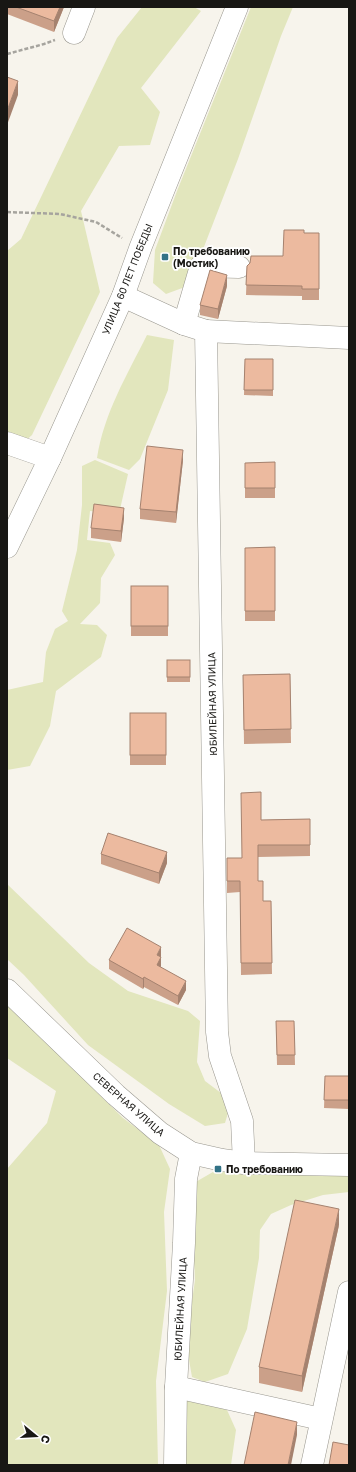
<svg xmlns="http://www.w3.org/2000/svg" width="356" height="1472" viewBox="0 0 356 1472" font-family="'Golos Text',sans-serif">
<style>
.green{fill:#e2e6bd}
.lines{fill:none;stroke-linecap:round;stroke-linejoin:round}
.minor-casing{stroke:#99978f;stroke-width:23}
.path{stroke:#a6a49e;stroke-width:2.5;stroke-dasharray:4 2;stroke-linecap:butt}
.minor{stroke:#fff;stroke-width:22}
.wall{fill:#cba089}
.shaded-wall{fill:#a5826f}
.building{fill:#ecba9f;stroke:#a5826f}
.poi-dot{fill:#327286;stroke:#fff;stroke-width:1.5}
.labels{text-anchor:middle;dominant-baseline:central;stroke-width:3.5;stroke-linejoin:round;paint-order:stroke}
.poi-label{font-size:10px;font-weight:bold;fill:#181714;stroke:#fff;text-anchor:start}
.street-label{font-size:10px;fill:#181714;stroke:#fff}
</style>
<rect width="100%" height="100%" fill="#f7f4ec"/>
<!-- green -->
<g class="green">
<path d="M 142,7 L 194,7 L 201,11 L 141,88 L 160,112 L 150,145 L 119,146 L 81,211 L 100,292 L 32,435 L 7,457 L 7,251 L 21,239 L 117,38 Z"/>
<path d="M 251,7 L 293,7 L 281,36 L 238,159 L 195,270 L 185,287 L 166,294 L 153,283 L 155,250 L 177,191 Z"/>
<path d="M 147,335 L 174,340 L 168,390 L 140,459 L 129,470 L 97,458 C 104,413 127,375 147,335 Z"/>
<path d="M 95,460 L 128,474 L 119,514 L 90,511 L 87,540 L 110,543 L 115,555 L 101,578 L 100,603 L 80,624 L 97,625 L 107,635 L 101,657 L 56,691 L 50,726 L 30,766 L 7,770 L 7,690 L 43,682 L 46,652 L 55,629 L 68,621 L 62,611 L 77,550 L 82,505 L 82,466 Z"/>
<path d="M 7,884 L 89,963 L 128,991 L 188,1011 L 200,1021 L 197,1062 L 205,1081 L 221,1093 L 228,1113 L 225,1123 L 205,1126 L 169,1104 L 88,1045 L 24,975 L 7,959 Z"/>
<path d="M 7,1003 L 123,1118 L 159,1145 L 170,1169 L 164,1212 L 167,1291 L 156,1381 L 158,1465 L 7,1465 L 7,1169 L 47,1123 L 56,1091 L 7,1058 Z"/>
<path d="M 218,1169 L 245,1175 L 282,1171 L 338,1173 L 349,1177 L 349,1192 L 323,1195 L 291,1205 L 271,1214 L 260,1230 L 259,1258 L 247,1329 L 228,1374 L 205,1382 L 192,1377 L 186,1343 L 195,1280 L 192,1215 L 194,1183 Z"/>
<path d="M 188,1399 L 208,1404 L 227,1410 L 236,1430 L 231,1465 L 182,1465 L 184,1405 Z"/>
</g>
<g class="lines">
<defs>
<g id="minor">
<path d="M 74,33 L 84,7"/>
<path d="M 123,296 L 184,324 L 206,331 L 217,1032 L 220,1056 L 242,1121 L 244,1163"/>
<path d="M 184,324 L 201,266 L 239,267"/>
<path d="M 206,331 L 349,338"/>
<path d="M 7,443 L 50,458"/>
<path d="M 7,547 L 50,458 L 123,296 L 141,246 L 237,7"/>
<path d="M 7,990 L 116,1095 L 160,1133 L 191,1153 L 222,1160 L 244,1163 L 349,1165"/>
<path d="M 176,1387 L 321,1419"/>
<path d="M 175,1465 L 176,1387 L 184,1243 L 186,1179 L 191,1153"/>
<path d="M 312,1465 L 349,1292"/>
</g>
</defs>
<!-- minor casing -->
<use href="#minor" class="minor-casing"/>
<!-- path -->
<g class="path">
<path d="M 7,54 L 44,44 L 55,40"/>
<path d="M 7,212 L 60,214 L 96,222 L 122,238"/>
</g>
<!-- minor -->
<use href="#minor" class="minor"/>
</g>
<!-- wall -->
<g class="wall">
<path d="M 7,7 L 64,7 L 54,32 L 7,14 Z"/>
<path d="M 304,233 L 319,233 L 319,300 L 302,300 L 302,296 L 246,295 L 247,266 L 283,256 Z"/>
<path d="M 227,286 L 218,319 L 200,315 L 200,305 Z"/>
<path d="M 245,359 L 273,359 L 273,396 L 244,395 Z"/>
<path d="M 183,460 L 176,523 L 140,519 L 140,509 Z"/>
<path d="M 275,462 L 275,498 L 245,498 L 245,463 Z"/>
<path d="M 124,518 L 121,542 L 91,538 L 91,528 Z"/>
<path d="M 275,547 L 275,621 L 245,621 L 245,548 Z"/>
<rect x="131" y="586" width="37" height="50"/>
<rect x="167" y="660" width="23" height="22"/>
<path d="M 290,674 L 291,743 L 244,744 L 243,675 Z"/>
<rect x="130" y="713" width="36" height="52"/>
<path d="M 310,819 L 310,856 L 258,857 L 258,881 L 263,901 L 271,901 L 272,974 L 241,975 L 240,892 L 227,893 L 227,858 L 242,858 L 261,820 Z"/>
<path d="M 101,854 L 167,863 L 159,884 L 101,864 Z"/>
<path d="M 161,957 L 161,967 L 186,990 L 178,1005 L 144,987 L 143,989 L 109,969 L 109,960 Z"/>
<path d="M 276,1021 L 294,1021 L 295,1065 L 277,1065 Z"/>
<path d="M 325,1076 L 349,1076 L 349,1109 L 324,1108 Z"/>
<path d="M 339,1225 L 302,1392 L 259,1383 L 259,1367 Z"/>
</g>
<!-- shaded-wall -->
<g class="shaded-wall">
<path d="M 60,7 L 64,7 L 54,32 L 54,21 Z"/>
<path d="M 18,81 L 18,95 L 7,125 L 7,111 Z"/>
<path d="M 227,275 L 227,286 L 218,319 L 218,309 Z"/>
<path d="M 183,450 L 183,460 L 176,523 L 176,512 Z"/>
<path d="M 124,508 L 124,518 L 121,542 L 121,531 Z"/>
<path d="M 167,852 L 167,863 L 159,884 L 159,873 Z"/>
<path d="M 161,947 L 161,957 L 157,964 L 157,955 Z"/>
<path d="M 161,957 L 161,966 L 157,974 L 157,965 Z"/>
<path d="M 144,977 L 144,987 L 143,989 L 143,979 Z"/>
<path d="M 186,981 L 186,990 L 178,1005 L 178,996 Z"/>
<path d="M 339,1209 L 339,1225 L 302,1392 L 302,1376 Z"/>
<path d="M 297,1422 L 297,1435 L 291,1465 L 288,1465 Z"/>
</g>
<!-- building -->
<g class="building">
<path d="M 16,7 L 60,7 L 54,21 Z"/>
<path d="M 7,77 L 18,81 L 7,111 Z"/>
<path d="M 284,230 L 304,230 L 304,233 L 319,233 L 319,289 L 302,289 L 302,286 L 246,285 L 247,266 L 250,263 L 251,256 L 283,256 Z"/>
<path d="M 210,270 L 227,275 L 218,309 L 200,305 Z"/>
<path d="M 245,359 L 273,359 L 273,390 L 244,390 Z"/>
<path d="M 147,446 L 183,450 L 176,512 L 140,509 Z"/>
<path d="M 275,462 L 275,488 L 245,488 L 245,463 Z"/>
<path d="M 94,504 L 124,508 L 121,531 L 91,528 Z"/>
<path d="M 275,547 L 275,611 L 245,611 L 245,548 Z"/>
<rect x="131" y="586" width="37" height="40"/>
<rect x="167" y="660" width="23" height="17"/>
<path d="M 290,674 L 291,729 L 244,730 L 243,675 Z"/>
<rect x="130" y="713" width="36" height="42"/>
<path d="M 261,792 L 261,820 L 310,819 L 310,845 L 258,845 L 258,881 L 263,881 L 263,901 L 271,901 L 272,963 L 241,963 L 240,881 L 227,881 L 227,858 L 242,858 L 241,793 Z"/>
<path d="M 108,833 L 167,852 L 159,873 L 101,854 Z"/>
<path d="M 127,928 L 161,947 L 157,955 L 161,957 L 157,965 L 186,981 L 178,996 L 144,977 L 143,979 L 109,960 Z"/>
<path d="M 276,1021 L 294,1021 L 295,1055 L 277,1055 Z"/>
<path d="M 325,1076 L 349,1076 L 349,1100 L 324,1100 Z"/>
<path d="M 295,1200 L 339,1209 L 302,1376 L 259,1367 Z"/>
<path d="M 255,1412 L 297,1422 L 288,1465 L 244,1465 Z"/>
<path d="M 333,1442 L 349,1445 L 349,1465 L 329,1465 Z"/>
</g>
<!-- markers -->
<g class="poi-dot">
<rect x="161" y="253" width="8" height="8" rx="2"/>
<rect x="214" y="1165" width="8" height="8" rx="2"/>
</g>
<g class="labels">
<!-- poi labels -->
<g class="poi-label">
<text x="173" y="251">По требованию<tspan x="173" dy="12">(Мостик)</tspan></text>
<text x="226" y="1169">По требованию</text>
</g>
<!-- street labels -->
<g class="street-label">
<text transform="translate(127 279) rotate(-68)">УЛИЦА 60 ЛЕТ ПОБЕДЫ</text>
<text transform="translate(212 704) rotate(-91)">ЮБИЛЕЙНАЯ УЛИЦА</text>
<text transform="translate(129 1104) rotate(41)">СЕВЕРНАЯ УЛИЦА</text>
<text transform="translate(180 1309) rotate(-87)">ЮБИЛЕЙНАЯ УЛИЦА</text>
</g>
</g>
<!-- border -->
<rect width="356" height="1472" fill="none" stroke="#181714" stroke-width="16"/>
<!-- north arrow -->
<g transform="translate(36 1436) rotate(108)" stroke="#ffffff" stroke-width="3" paint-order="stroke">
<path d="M0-3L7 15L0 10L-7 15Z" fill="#181714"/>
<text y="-6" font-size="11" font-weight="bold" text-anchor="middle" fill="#181714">С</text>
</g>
</svg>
